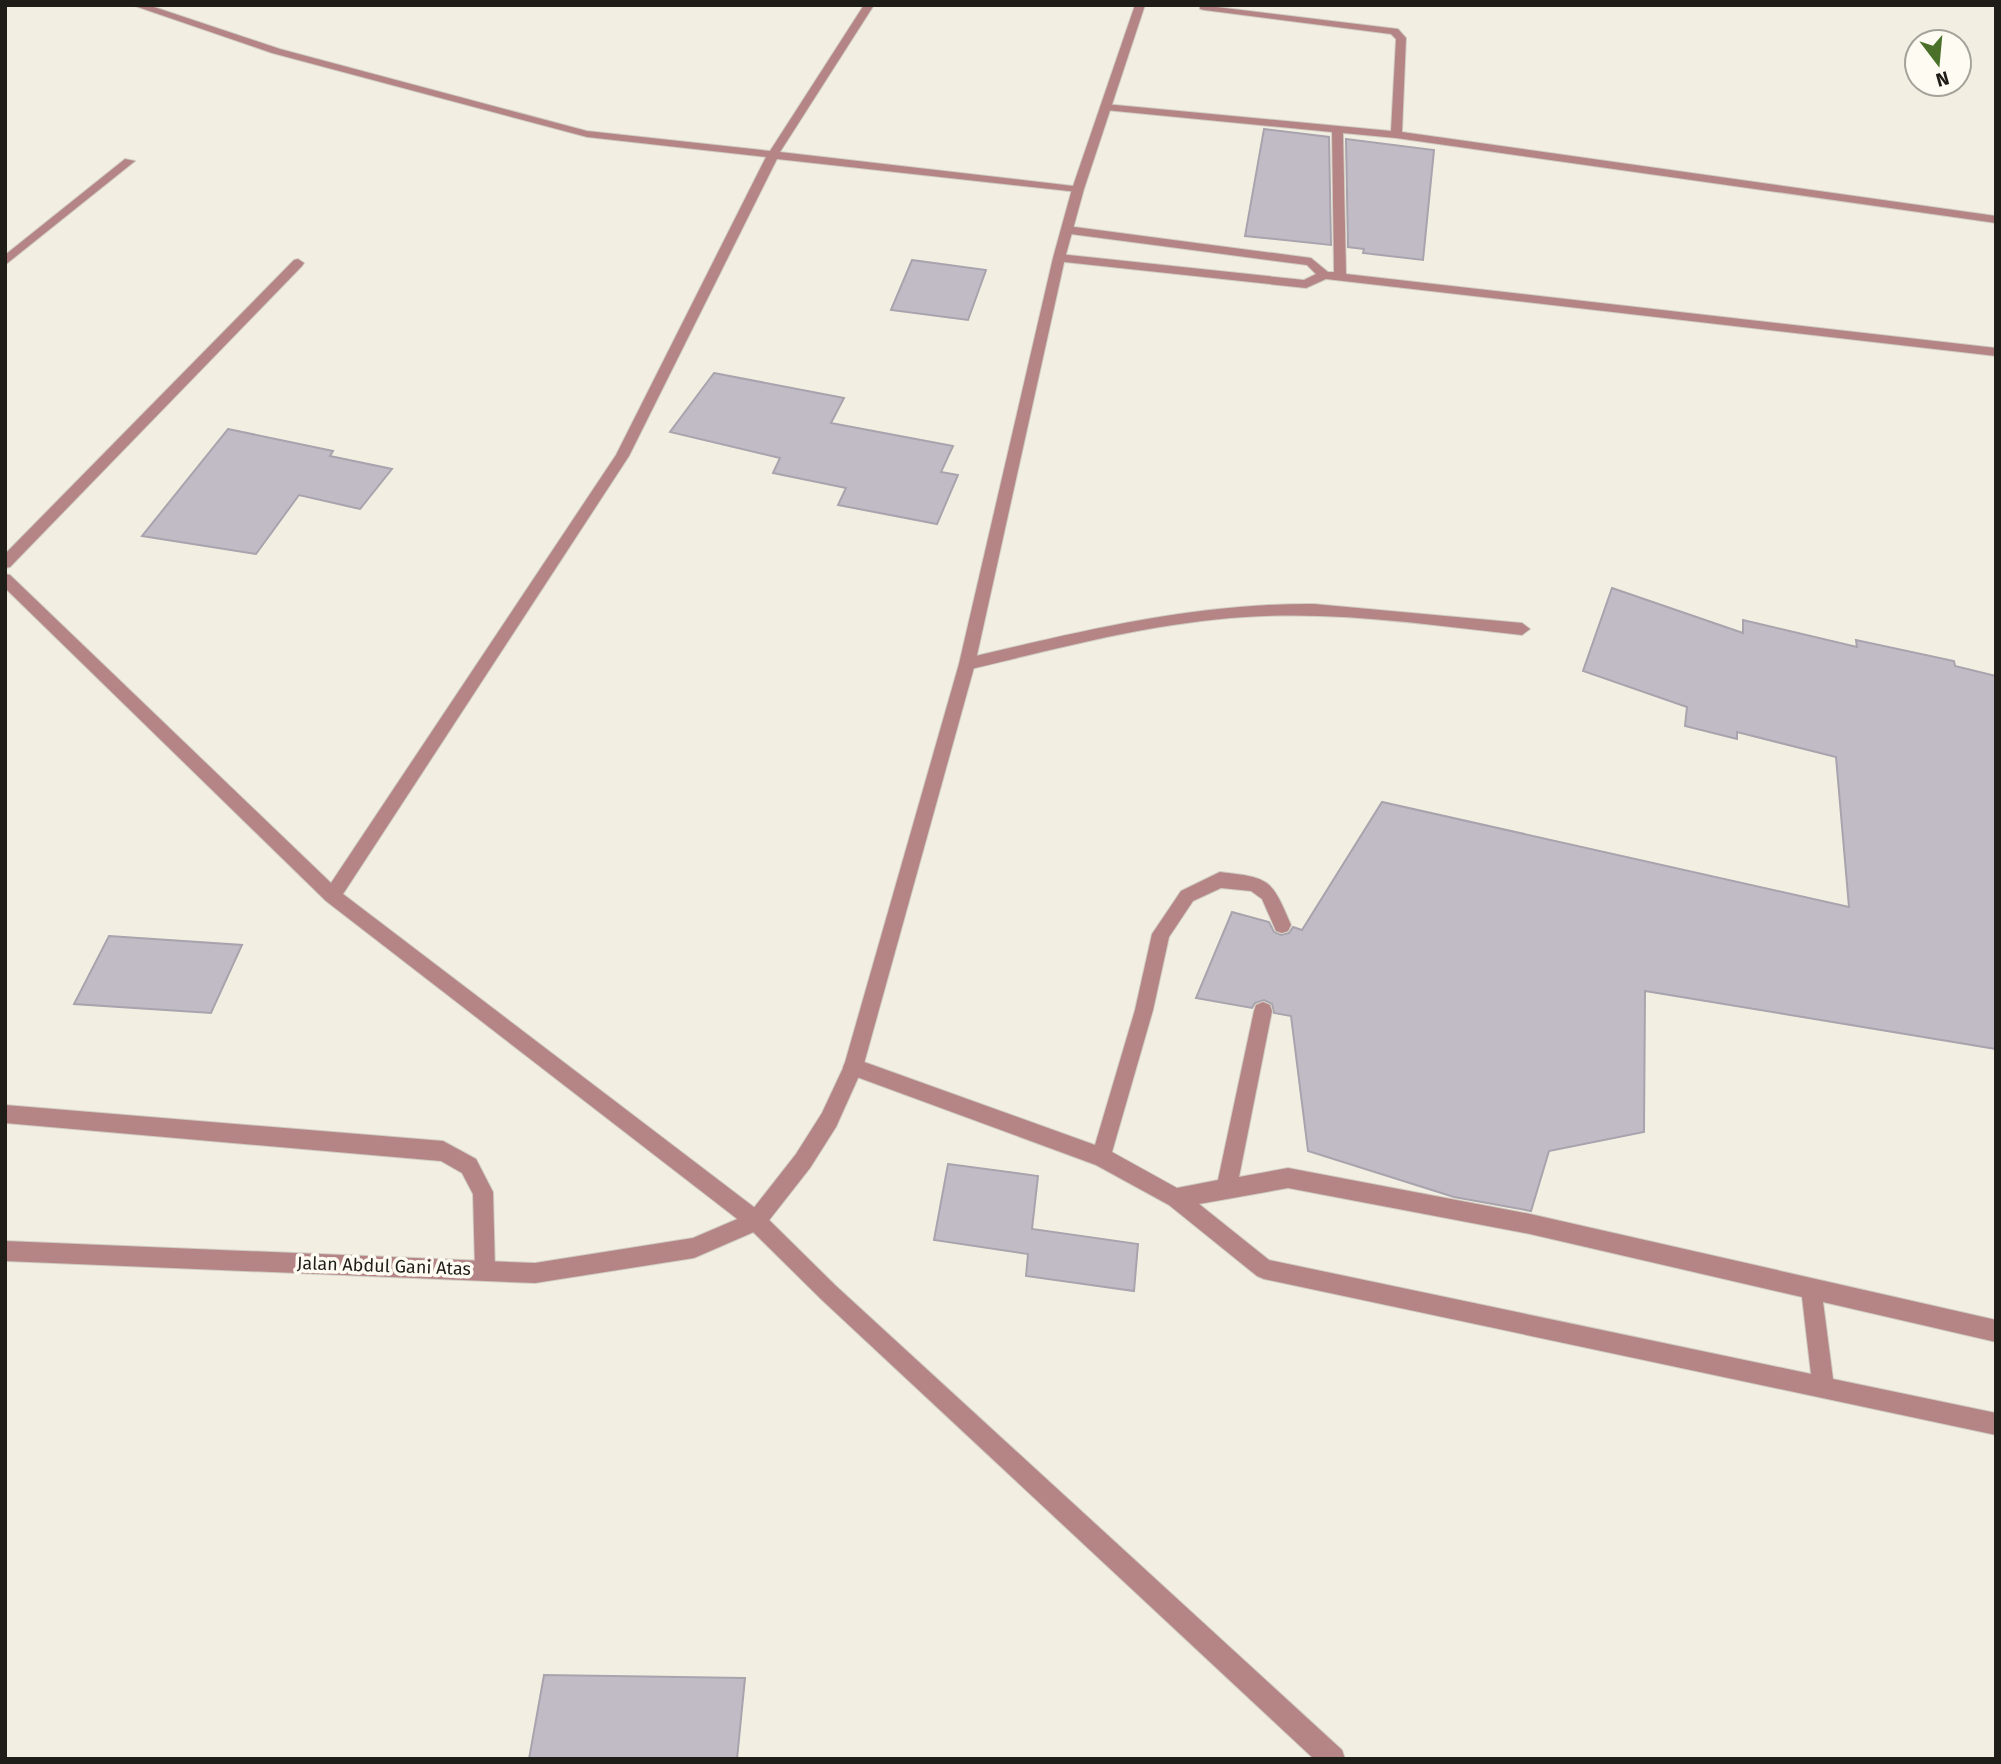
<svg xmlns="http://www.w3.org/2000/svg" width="2001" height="1764" viewBox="0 0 2001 1764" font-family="'Fira Sans',sans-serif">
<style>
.building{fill:#c1bbc6;stroke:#a8a3ad;stroke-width:2}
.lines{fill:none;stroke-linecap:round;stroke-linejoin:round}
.service-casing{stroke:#d0cdc2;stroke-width:2}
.minor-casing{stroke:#d0cdc2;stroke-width:2}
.tertiary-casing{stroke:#d0cdc2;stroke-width:2}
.service{fill:#b58586;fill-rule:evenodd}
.minor{fill:#b58586;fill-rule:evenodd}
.tertiary{fill:#b58586;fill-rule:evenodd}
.labels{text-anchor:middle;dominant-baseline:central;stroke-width:7;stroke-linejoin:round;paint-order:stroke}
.street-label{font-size:18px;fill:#1e1d18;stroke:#fefcf2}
</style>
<rect width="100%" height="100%" fill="#f2efe2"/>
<!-- building -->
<g class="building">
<path d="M 1264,129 L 1329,137 L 1331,245 L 1245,236 Z"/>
<path d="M 1346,139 L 1434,150 L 1423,260 L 1363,253 L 1364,249 L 1348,247 Z"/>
<path d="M 912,260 L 986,270 L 968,320 L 891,310 Z"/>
<path d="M 714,373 L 844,398 L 831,423 L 953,446 L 941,472 L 958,475 L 937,524 L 838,505 L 846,488 L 773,473 L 780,458 L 670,432 Z"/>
<path d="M 228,429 L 333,451 L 330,456 L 392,469 L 360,509 L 299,495 L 256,554 L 142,536 Z"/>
<path d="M 1612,588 L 1743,633 L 1743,620 L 1857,647 L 1856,640 L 1954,661 L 1955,666 L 1996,676 L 1996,1049 L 1645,991 L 1644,1132 L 1549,1151 L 1531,1211 L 1454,1197 L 1308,1151 L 1291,1016 L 1274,1013 L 1272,1004 L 1264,1000 L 1255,1003 L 1252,1008 L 1196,998 L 1232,912 L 1269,922 L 1274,932 L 1281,935 L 1289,933 L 1293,927 L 1302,930 L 1382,802 L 1849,907 L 1836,757 L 1737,732 L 1737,739 L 1685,726 L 1687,707 L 1583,671 Z"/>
<path d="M 109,936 L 242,945 L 211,1013 L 74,1004 Z"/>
<path d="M 948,1164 L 1038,1176 L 1032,1229 L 1138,1244 L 1134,1291 L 1026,1276 L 1028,1254 L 934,1240 Z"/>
<path d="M 544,1675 L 745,1678 L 737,1759 L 529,1759 Z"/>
</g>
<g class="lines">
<defs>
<g id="service">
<path d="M 1314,604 L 1522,623 L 1530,629 L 1522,635 C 1430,625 1338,611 1245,617 C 1151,623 1059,648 967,670 L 959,664 L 967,658 C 1082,631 1195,603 1314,604 Z"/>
<path d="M 1220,872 C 1270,878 1271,878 1291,925 L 1288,931 L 1282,933 L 1276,931 L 1262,899 L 1251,891 L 1221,888 L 1193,901 L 1169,937 L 1153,1010 L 1112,1152 L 1177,1188 L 1218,1180 L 1254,1011 L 1256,1005 L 1263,1002 L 1270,1005 L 1272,1011 L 1239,1177 L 1288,1168 L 1530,1214 L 1996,1320 L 1996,1342 L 1823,1302 L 1833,1379 L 1996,1413 L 1996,1435 L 1264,1279 L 1257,1276 L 1169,1205 L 1096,1165 L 846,1073 L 843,1067 L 846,1061 L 853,1058 L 1095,1145 L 1135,1010 L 1152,934 L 1181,891 ZM 1288,1188 L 1530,1234 L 1802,1297 L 1811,1374 L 1269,1260 L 1199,1204 Z"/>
<path d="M 5,1105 L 443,1141 L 476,1159 L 493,1192 L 495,1270 L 492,1277 L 485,1280 L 478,1277 L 475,1270 L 473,1194 L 462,1173 L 441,1161 L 5,1123 Z"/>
</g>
<g id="minor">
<path d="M 132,5 L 148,5 L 280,49 L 587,131 L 770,151 L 864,5 L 874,5 L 780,152 L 1082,187 L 1082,191 L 1078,192 L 777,159 L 629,456 L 343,894 L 763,1214 L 836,1286 L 1342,1750 L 1345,1759 L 1314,1759 L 822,1300 L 749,1228 L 326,901 L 5,588 L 5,574 L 10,575 L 331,883 L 616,455 L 766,157 L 587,137 L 272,53 Z"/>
<path d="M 1200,5 L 1398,29 L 1406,38 L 1402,132 L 1996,216 L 1996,223 L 1396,138 L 1343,133 L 1346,274 L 1996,348 L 1996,356 L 1326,279 L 1306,288 L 1055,261 L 1055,255 L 1059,254 L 1304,280 L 1316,274 L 1307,265 L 1063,233 L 1061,230 L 1067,226 L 1311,258 L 1328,272 L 1334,272 L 1332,132 L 1105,110 L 1100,107 L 1105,104 L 1391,131 L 1396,39 L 1391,34 L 1204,10 L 1200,9 Z"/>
<path d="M 125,159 L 135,161 L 5,265 L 5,255 Z"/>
<path d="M 298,259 L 304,263 L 302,266 L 10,567 L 5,568 L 5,554 L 294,260 Z"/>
</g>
<path id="tertiary" d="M 1135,5 L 1145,5 L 1084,189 L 1065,258 L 975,664 L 863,1067 L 836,1127 L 810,1168 L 763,1228 L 694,1258 L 535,1283 L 5,1261 L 5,1241 L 535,1263 L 693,1238 L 749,1214 L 796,1154 L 822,1113 L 844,1066 L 959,664 L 1053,258 L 1072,189 Z"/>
</defs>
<!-- service casing -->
<use href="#service" class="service-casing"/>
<!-- minor casing -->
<use href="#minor" class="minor-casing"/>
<!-- tertiary casing -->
<use href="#tertiary" class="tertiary-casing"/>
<!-- service -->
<use href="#service" class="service"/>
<!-- minor -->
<use href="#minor" class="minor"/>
<!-- tertiary -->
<use href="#tertiary" class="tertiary"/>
</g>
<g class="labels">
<!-- street labels -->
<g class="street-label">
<text transform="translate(384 1266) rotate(2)">Jalan Abdul Gani Atas</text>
</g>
</g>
<!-- border -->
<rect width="2001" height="1764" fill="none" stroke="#1e1d18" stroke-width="14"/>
<!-- north arrow -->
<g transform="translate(1938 63) rotate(164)"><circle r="33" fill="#fefcf2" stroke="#a4a39b" stroke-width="2"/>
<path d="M0-5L12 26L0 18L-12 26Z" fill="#4a702a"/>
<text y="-10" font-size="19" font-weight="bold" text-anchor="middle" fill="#1e1d18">N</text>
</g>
</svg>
